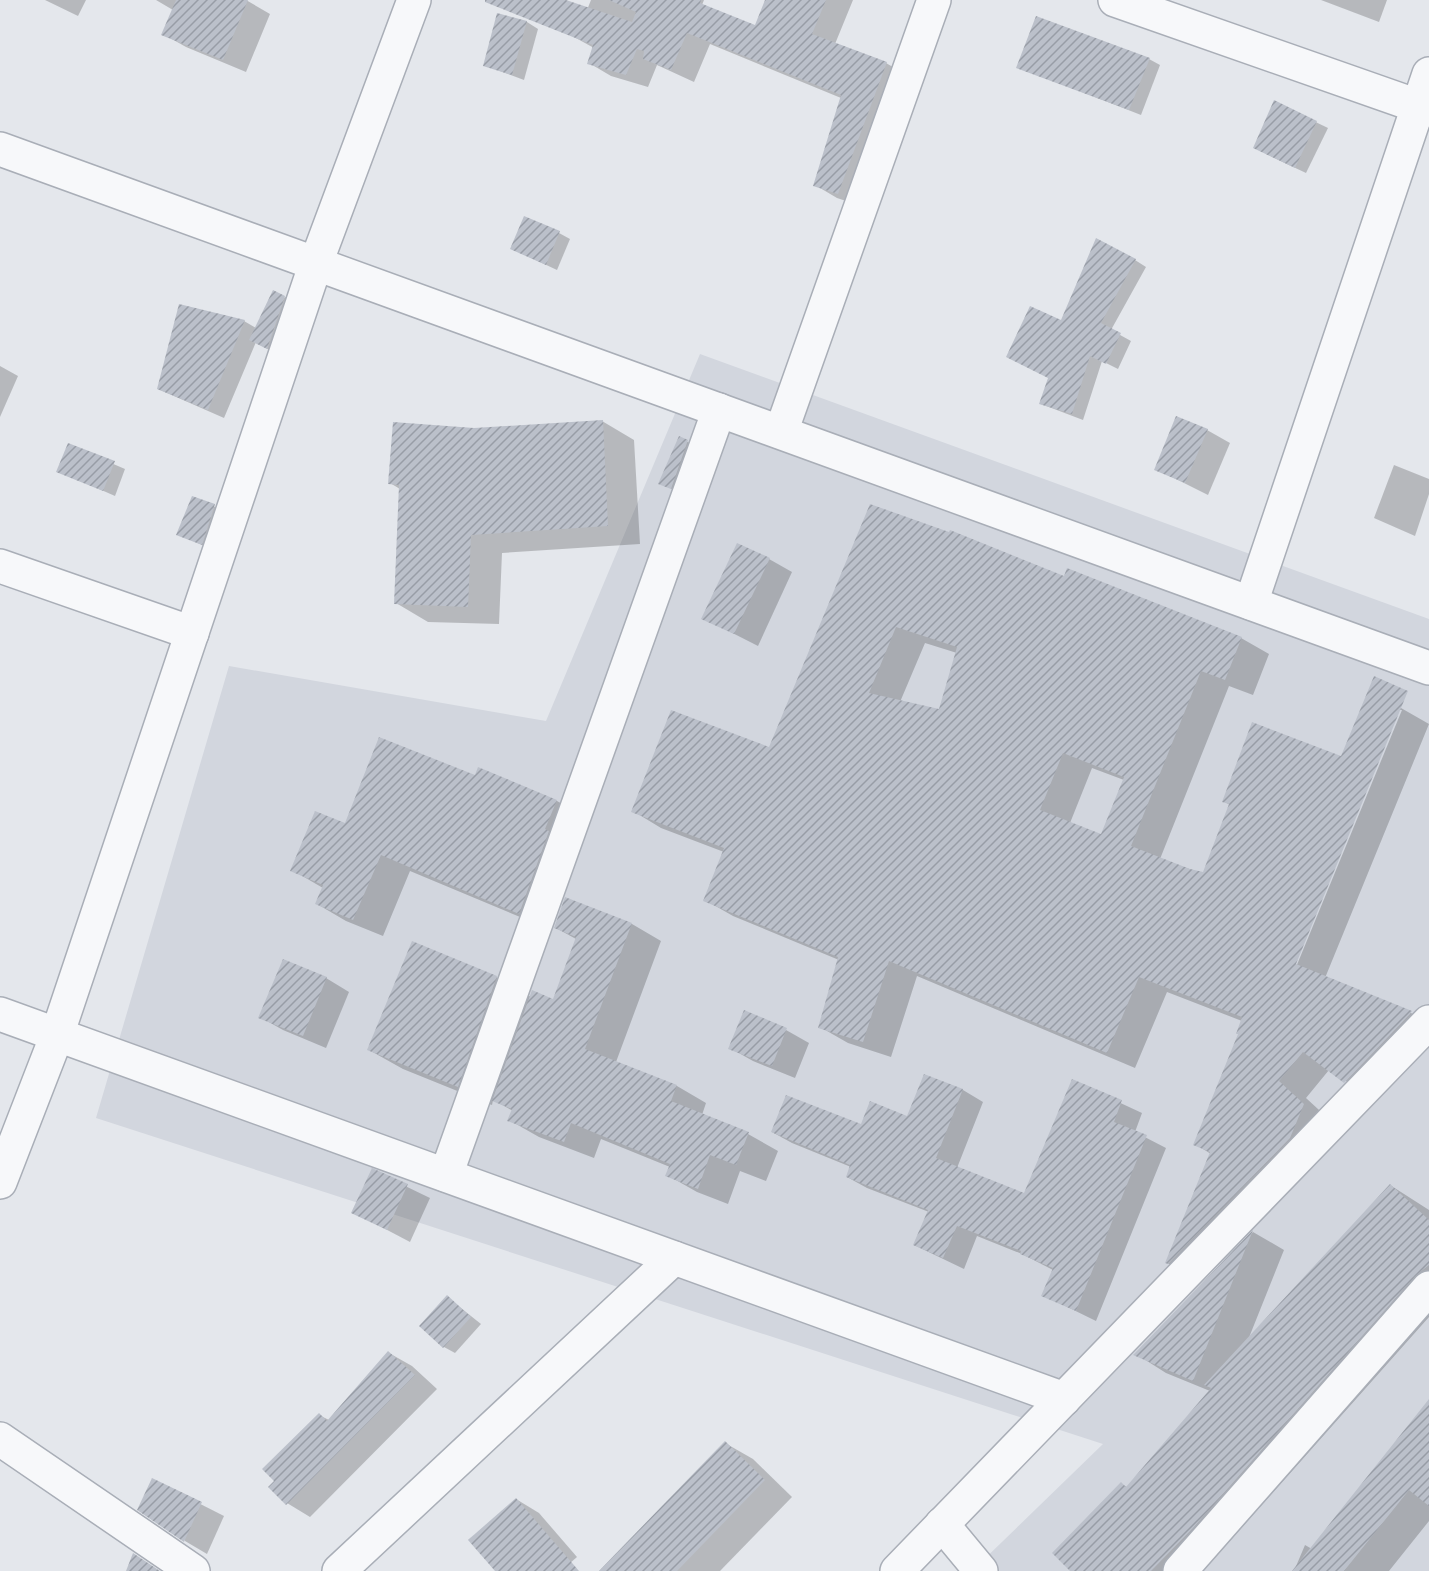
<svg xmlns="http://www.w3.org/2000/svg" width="1429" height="1571" viewBox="0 0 1429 1571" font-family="'Fira Sans Condensed',sans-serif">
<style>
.built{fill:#d2d6de}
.shadow{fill:#0003;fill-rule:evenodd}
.building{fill:url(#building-hatch);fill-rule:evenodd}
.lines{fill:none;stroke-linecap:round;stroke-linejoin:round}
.street-casing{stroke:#a9aeb7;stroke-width:36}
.street{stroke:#f7f8fa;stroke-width:33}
</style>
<defs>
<pattern id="building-hatch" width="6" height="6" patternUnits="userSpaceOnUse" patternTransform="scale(1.5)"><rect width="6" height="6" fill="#bbc0ca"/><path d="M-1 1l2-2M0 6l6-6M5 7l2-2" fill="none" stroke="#989da6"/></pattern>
</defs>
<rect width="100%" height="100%" fill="#e4e7ec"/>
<!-- built -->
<path class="built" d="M 700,354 L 1429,619 L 1429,1571 L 972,1571 L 1103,1444 L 96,1118 L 229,666 L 546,721 Z"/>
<!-- shadow -->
<g class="shadow">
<path d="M 45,0 L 86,0 L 78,16 Z"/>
<path d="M 156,0 L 246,0 L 270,14 L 246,72 L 186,47 L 163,34 L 173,10 Z"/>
<path d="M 591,0 L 704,0 L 702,5 L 755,27 L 767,0 L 853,0 L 835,44 L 886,63 L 908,76 L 861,206 L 837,198 L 815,185 L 841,98 L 710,44 L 694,82 L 657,65 L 648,87 L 611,76 L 589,63 L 594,48 L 565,32 L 587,10 Z"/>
<path d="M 1321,0 L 1387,0 L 1379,22 Z"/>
<path d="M 498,15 L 527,22 L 538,29 L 524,80 L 484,65 Z"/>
<path d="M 1149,59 L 1160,65 L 1141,115 L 1018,67 Z"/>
<path d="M 1274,102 L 1328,128 L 1306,173 L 1266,154 Z"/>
<path d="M 559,233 L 570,239 L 557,270 L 512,249 Z"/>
<path d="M 1135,260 L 1146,267 L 1111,330 L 1131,341 L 1118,369 L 1102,361 L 1083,420 L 1041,404 L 1049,378 L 1062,322 Z"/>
<path d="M 285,297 L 307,310 L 274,353 L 256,342 L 224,418 L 158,389 L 244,321 L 256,328 Z"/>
<path d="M 0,366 L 18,376 L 0,417 Z"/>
<path d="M 602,421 L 634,440 L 640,544 L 502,553 L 499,624 L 428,622 L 396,603 L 400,489 L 390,483 L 474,429 Z"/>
<path d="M 1207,430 L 1230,443 L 1208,495 L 1156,469 Z"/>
<path d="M 680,438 L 699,448 L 682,494 L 660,483 Z"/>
<path d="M 69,445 L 125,469 L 115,496 L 58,471 Z"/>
<path d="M 1394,465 L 1429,479 L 1429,494 L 1415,536 L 1374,518 Z"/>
<path d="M 193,497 L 226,512 L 213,550 L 178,534 Z"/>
<path d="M 871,506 L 1064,578 L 1241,638 L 1269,654 L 1253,695 L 1229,686 L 1160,859 L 1204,874 L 1230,805 L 1223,801 L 1342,758 L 1368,695 L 1401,708 L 1429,724 L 1325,978 L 1411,1013 L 1429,1023 L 1373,1098 L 1329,1070 L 1306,1098 L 1331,1121 L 1197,1280 L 1167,1263 L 1211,1154 L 1195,1144 L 1239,1034 L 1242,1021 L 1167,992 L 1135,1068 L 917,976 L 891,1057 L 848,1043 L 820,1027 L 839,960 L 733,916 L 705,900 L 724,852 L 661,828 L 633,811 L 770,749 ZM 925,643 L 957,653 L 940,710 L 900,702 ZM 1399,710 L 1402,710 L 1294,972 L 1291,970 ZM 1092,768 L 1124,780 L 1102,836 L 1070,823 Z"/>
<path d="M 769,559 L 792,572 L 758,646 L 703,618 Z"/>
<path d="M 479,769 L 557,801 L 586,818 L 549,929 L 410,871 L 383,936 L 346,921 L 317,904 L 323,888 L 292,870 L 346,825 L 475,776 Z"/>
<path d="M 632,924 L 661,941 L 616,1062 L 677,1086 L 706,1103 L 702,1115 L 748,1134 L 778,1151 L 766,1181 L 740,1171 L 728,1204 L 697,1192 L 667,1175 L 670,1167 L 601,1139 L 594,1158 L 539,1137 L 509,1120 L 513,1111 L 493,1100 L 492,1105 L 403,1069 L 369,1050 L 496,977 L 531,997 L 554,1001 L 576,939 L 556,928 Z"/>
<path d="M 326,978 L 349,992 L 326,1048 L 283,1030 L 260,1017 Z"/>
<path d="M 786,1030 L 809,1043 L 795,1078 L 753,1061 L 730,1048 Z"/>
<path d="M 925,1076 L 963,1090 L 983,1102 L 957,1168 L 1025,1195 L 1073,1081 L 1142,1113 L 1135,1132 L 1166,1148 L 1096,1321 L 1043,1295 L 1053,1270 L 1022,1254 L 977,1236 L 964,1269 L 914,1245 L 929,1212 L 867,1188 L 847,1177 L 851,1167 L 792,1143 L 772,1132 L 862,1126 L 908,1118 Z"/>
<path d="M 372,1170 L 430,1198 L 410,1242 L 353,1212 Z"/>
<path d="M 1390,1185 L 1429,1210 L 1429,1317 L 1203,1571 L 1072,1571 L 1121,1484 L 1127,1487 L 1210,1391 L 1166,1373 L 1136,1354 L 1253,1232 L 1284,1250 L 1248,1340 Z"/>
<path d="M 447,1297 L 481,1324 L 455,1353 L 444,1347 Z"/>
<path d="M 389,1353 L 412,1366 L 437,1389 L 310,1517 L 287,1503 L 319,1415 L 329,1420 Z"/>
<path d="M 1429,1402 L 1429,1521 L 1389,1571 L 1294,1571 L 1305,1545 L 1312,1549 Z"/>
<path d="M 725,1443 L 753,1459 L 792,1497 L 720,1571 L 601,1571 Z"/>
<path d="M 153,1480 L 224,1516 L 207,1554 L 185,1541 Z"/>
<path d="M 516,1499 L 539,1513 L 577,1557 L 561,1571 L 497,1571 Z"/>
</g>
<!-- building -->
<g class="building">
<path d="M 176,0 L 248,0 L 223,60 L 161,35 Z"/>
<path d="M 485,0 L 566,0 L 632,22 L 636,12 L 609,0 L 701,0 L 700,3 L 755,25 L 765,0 L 826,0 L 812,34 L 887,62 L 838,194 L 813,186 L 841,95 L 687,33 L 671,70 L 643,59 L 644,51 L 637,49 L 626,75 L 587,64 L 593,45 L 485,2 Z"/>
<path d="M 497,13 L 527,21 L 512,75 L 483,66 Z"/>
<path d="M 1036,16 L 1150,58 L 1129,110 L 1016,68 Z"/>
<path d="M 1274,100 L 1317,121 L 1295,168 L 1253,148 Z"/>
<path d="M 524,216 L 560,231 L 546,265 L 510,249 Z"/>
<path d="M 1096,238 L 1136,259 L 1101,323 L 1121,333 L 1106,364 L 1090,356 L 1072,414 L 1039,404 L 1048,378 L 1006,357 L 1030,306 L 1061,320 Z"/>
<path d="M 273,290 L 285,296 L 267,349 L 249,340 Z"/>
<path d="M 179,304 L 245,320 L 208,410 L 157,389 Z"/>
<path d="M 1176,416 L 1208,429 L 1185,483 L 1154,470 Z"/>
<path d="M 603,420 L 608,526 L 471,535 L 468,607 L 394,604 L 399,485 L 388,484 L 393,422 L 474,428 Z"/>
<path d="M 679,436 L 688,440 L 671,489 L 658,484 Z"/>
<path d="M 68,443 L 115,461 L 103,491 L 56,472 Z"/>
<path d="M 192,496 L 215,504 L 202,545 L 176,535 Z"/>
<path d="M 870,504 L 949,532 L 950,530 L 1064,576 L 1067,568 L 1242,637 L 1225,680 L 1201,671 L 1131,846 L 1190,869 L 1203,872 L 1229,804 L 1222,802 L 1252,722 L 1341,756 L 1374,676 L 1408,691 L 1296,964 L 1412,1011 L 1410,1014 L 1344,1083 L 1303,1052 L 1279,1081 L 1304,1104 L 1290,1138 L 1168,1264 L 1165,1263 L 1210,1152 L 1193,1145 L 1238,1034 L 1236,1034 L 1242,1017 L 1139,977 L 1107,1053 L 889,961 L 863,1042 L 818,1028 L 838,957 L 703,901 L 724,848 L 631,812 L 671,710 L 769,747 ZM 896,627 L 957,647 L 939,709 L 869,693 ZM 1063,753 L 1124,777 L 1101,834 L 1040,810 Z"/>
<path d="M 737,543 L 770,558 L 734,634 L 701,619 Z"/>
<path d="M 379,737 L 475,775 L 478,767 L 557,800 L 545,829 L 549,831 L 519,914 L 381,855 L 353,920 L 315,904 L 323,885 L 290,871 L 315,811 L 345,823 Z"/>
<path d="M 565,897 L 632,923 L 585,1049 L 677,1085 L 671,1101 L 749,1132 L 736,1165 L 710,1155 L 698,1189 L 665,1176 L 670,1164 L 571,1123 L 564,1142 L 507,1121 L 512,1109 L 492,1101 L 532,990 L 553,999 L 576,937 L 554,928 Z"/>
<path d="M 412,941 L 497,976 L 458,1087 L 367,1050 Z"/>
<path d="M 283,959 L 327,977 L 303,1036 L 258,1018 Z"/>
<path d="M 744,1010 L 787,1028 L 772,1066 L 728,1049 Z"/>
<path d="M 924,1074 L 963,1089 L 936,1158 L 1024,1193 L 1072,1079 L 1122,1100 L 1114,1122 L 1147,1135 L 1076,1311 L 1041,1296 L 1053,1268 L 1020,1254 L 1021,1251 L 957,1226 L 943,1258 L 913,1245 L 928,1210 L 846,1177 L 850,1165 L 771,1132 L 786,1095 L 861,1124 L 870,1101 L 907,1116 Z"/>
<path d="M 372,1168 L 408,1184 L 387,1230 L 351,1213 Z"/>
<path d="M 1390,1184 L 1429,1220 L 1429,1265 L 1415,1276 L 1193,1528 L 1151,1571 L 1070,1571 L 1052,1553 L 1121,1482 L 1126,1487 L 1211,1388 L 1204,1385 Z"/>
<path d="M 1253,1230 L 1193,1381 L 1133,1355 L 1135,1353 Z"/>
<path d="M 447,1295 L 471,1317 L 443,1348 L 419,1326 Z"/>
<path d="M 388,1351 L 415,1375 L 286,1505 L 268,1487 L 274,1481 L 262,1469 L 319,1413 L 327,1421 Z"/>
<path d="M 1429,1399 L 1429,1506 L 1409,1490 L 1344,1571 L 1292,1571 Z"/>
<path d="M 725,1441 L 765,1480 L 677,1571 L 599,1571 Z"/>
<path d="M 152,1478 L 202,1502 L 184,1542 L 137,1510 Z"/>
<path d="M 516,1498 L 579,1571 L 495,1571 L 468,1540 Z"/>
<path d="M 133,1553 L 160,1571 L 126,1571 Z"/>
</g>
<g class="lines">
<defs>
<g id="street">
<path d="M 1115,0 L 1429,110"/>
<path d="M 0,149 L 1429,668"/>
<path d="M 781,432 L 934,0"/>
<path d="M 0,566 L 192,633"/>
<path d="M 1251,603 L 1429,74"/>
<path d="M 0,1014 L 1064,1399"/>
<path d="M 446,1175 L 719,410"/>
<path d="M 0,1182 L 57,1035 L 316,263 L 414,0"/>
<path d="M 0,1439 L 193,1571"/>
<path d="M 942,1524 L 981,1571"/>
<path d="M 339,1571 L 674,1258"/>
<path d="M 897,1571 L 1429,1022"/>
<path d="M 1180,1571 L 1429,1288"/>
</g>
</defs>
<!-- street casing -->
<use href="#street" class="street-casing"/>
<!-- street -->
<use href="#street" class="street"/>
</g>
</svg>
